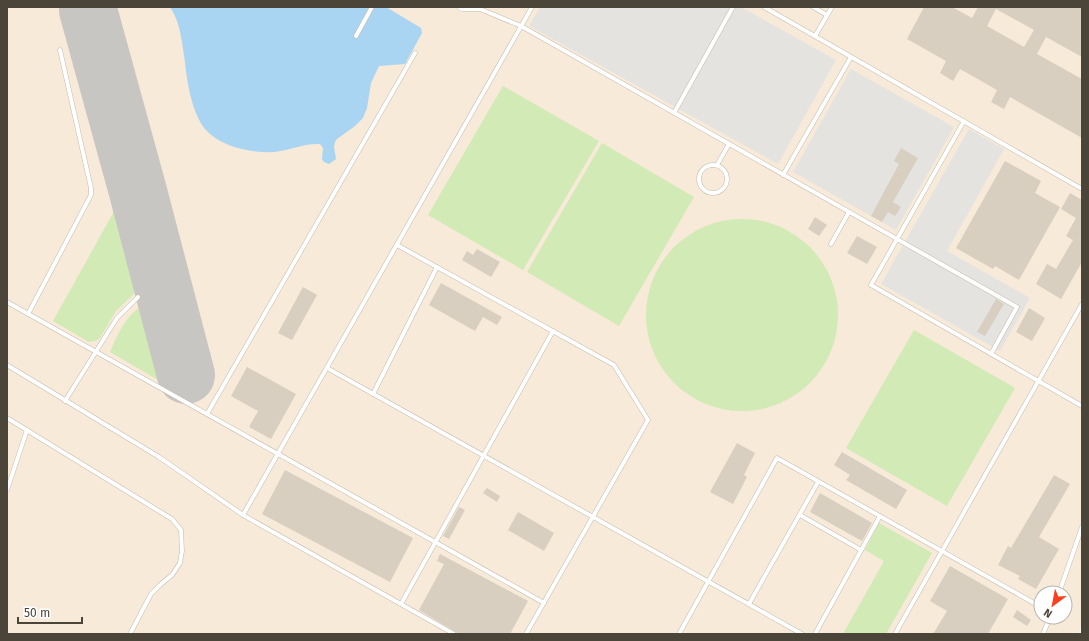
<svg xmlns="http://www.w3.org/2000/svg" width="1089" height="641" viewBox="0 0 1089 641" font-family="'Fira Sans',sans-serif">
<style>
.commercial{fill:#f7ead8;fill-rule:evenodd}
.green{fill:#d2eab5}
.parking{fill:#e5e3e0}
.water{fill:#a9d4f2}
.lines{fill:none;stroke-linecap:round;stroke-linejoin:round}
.runway{stroke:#c8c6c3;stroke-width:58}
.building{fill:#d8cfc1;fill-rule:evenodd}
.lane-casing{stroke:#c2bbae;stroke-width:5}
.lane{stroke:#fff;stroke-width:4}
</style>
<rect width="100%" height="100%" fill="#f6f3ec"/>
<!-- commercial -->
<path class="commercial" d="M 7,7 L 1082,7 L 1082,624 L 1078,634 L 7,634 ZM 1041,593 L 1065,593 L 1065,617 L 1041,617 Z"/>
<!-- green -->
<g class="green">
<path d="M 503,86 L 599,141 L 523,270 L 428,215 Z"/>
<path d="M 602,143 L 694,197 L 619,326 L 527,272 Z"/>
<path d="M 117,206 L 139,289 L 116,311 L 100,338 L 95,341 L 89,342 L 53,321 Z"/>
<circle cx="742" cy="315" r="96"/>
<path d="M 146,303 L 165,384 L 110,352 C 119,331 126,315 146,303 Z"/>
<path d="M 914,330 L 1015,388 L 947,506 L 846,448 Z"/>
<path d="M 879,523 L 932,553 L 886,634 L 843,634 L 884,561 L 865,550 Z"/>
</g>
<!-- parking -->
<g class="parking">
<path d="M 540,7 L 741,7 L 836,60 L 778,164 L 529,26 Z"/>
<path d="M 851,69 L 954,127 L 896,230 L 793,172 Z"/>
<path d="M 969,129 L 1004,149 L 947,251 L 1030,298 L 1000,351 L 881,284 Z"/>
</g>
<!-- water -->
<path class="water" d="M 170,7 L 386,7 L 421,28 L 422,33 L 405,64 L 379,66 L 371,83 L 367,108 L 363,118 L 355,126 L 337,139 L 335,142 L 334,147 L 336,159 L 329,164 L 324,162 L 322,159 L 323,148 L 320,144 C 300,143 283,154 263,152 C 243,151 219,145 205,129 C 192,113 187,82 185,62 C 182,44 181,23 170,7 Z"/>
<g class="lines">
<!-- runway -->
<path class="runway" d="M 88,10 L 137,188 L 186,375"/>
</g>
<!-- building -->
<g class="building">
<path d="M 924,7 L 952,7 L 972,18 L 978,7 L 1082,7 L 1082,57 L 1046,37 L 1037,54 L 1082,79 L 1082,138 L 1010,97 L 1004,109 L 991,102 L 997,90 L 960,69 L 953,81 L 940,73 L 946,61 L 907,39 ZM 996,9 L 1034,30 L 1024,47 L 987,26 Z"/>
<path d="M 901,148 L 918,158 L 893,202 L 901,207 L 895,216 L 888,212 L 882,222 L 871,216 L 899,164 L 894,161 Z"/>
<path d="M 1005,161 L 1041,181 L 1035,193 L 1060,207 L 1019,280 L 995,266 L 993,269 L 956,248 Z"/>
<path d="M 1070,193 L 1082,200 L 1082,262 L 1061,299 L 1036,284 L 1047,264 L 1056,269 L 1073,240 L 1066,236 L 1076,218 L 1061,209 Z"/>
<path d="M 815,217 L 827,225 L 819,236 L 808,229 Z"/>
<path d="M 857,236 L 877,247 L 867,264 L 847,253 Z"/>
<path d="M 477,249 L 500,262 L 491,277 L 462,260 L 467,251 L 473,255 Z"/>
<path d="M 441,283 L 502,317 L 497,325 L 483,317 L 475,331 L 429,305 Z"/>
<path d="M 303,287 L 317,295 L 292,340 L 278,333 Z"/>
<path d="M 996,299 L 1004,304 L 985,336 L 977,332 Z"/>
<path d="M 1029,308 L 1045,318 L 1032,341 L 1016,332 Z"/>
<path d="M 247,367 L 296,394 L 271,439 L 249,427 L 258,411 L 231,396 Z"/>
<path d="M 737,443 L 755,453 L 744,475 L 747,477 L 733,504 L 710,492 Z"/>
<path d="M 842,452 L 907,490 L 896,509 L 846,480 L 850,475 L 834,465 Z"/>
<path d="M 285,470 L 413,538 L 390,582 L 262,514 Z"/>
<path d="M 1054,475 L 1070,484 L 1039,537 L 1059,549 L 1036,589 L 1018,579 L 1020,576 L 998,565 L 1008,546 L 1011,548 Z"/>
<path d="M 487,488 L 500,496 L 497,502 L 483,493 Z"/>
<path d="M 820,493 L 872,523 L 862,541 L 810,512 Z"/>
<path d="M 459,507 L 465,510 L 449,539 L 443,536 Z"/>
<path d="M 518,512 L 554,533 L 544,551 L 508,530 Z"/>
<path d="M 440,554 L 528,601 L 510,634 L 459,634 L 419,610 L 444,564 L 437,561 Z"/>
<path d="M 950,566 L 1008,599 L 988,634 L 933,634 L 947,611 L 930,601 Z"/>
<path d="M 1017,610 L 1031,620 L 1027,626 L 1013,617 Z"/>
</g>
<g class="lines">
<defs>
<g id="lane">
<path d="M 459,7 L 462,9 L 480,9 L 521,26 L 1017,307 L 991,354"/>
<path d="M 764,7 L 1082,189"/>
<path d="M 813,7 L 827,15"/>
<path d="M 356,36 L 372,7"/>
<path d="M 815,36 L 832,7"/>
<path d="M 674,113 L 733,7"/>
<path d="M 964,121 L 871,285 L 1082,406"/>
<path d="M 717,165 L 729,144"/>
<circle cx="713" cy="179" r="14"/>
<path d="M 783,175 L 851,57"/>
<path d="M 831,244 L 849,212"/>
<path d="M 397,245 L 614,365 L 648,420 L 526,634"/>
<path d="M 7,302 L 544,603"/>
<path d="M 28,314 L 91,195 L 91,188 L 60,50"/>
<path d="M 7,365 L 159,457 L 243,515 L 454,634"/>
<path d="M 327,368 L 802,634"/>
<path d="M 373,394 L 437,267"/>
<path d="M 65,401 L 117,318 L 138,297"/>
<path d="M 207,414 L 415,53"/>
<path d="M 7,418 L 172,519 L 181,530 L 182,551 L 180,563 L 172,575 L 160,585 L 151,594 L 130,634"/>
<path d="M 7,490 L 27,430"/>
<path d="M 243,515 L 532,7"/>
<path d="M 800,515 L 861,550"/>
<path d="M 1059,593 L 1082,527"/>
<path d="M 401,604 L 553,331"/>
<path d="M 749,604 L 818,482"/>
<path d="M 679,634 L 777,458 L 1041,607"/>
<path d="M 815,634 L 880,516"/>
<path d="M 895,634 L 1082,304"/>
<path d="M 1043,634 L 1050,617"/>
</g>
</defs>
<!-- lane casing -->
<use href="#lane" class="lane-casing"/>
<!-- lane -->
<use href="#lane" class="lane"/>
</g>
<!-- border -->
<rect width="1089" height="641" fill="none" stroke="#4b4439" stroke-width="16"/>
<!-- north arrow -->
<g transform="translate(1053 605) rotate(212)"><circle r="19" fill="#ffffff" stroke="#b7b4b0"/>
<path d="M0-3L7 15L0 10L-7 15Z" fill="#fc3f1d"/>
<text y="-6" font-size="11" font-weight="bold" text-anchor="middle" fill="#4b4439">N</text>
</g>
<!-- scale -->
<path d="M18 617v6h64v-6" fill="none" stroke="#4b4439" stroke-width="2"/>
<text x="24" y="617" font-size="12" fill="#4b4439" stroke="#ffffff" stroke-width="3" paint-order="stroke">50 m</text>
</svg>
